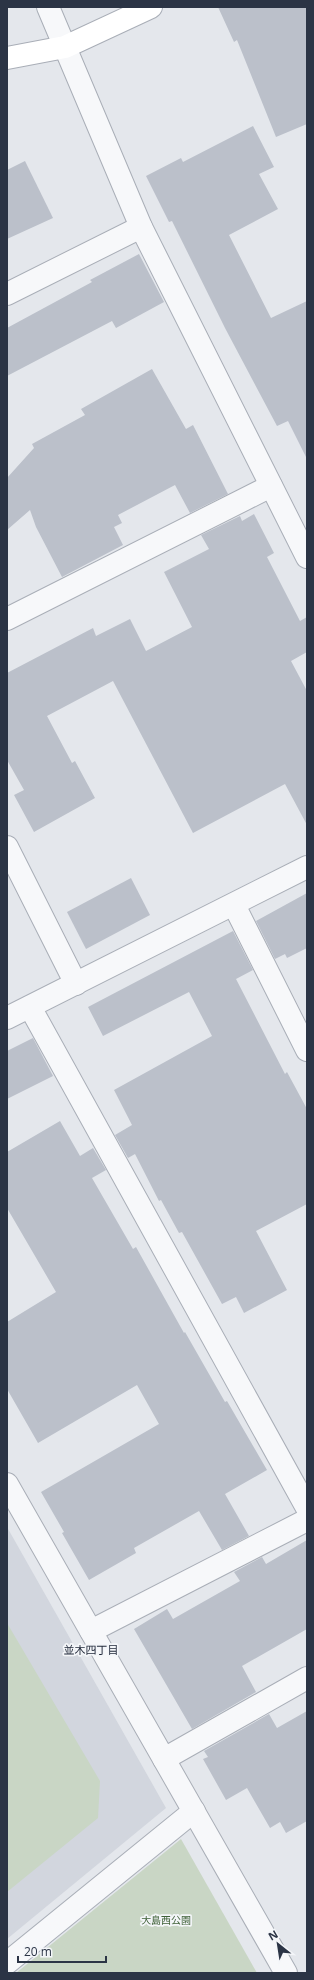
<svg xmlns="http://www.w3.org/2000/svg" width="314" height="1980" viewBox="0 0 314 1980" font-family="'Open Sans','Noto Sans JP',sans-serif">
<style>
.built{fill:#d2d6de}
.green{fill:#c9d6c5}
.building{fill:#bbc0ca}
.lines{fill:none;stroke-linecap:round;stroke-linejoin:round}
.street-casing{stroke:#a9aeb7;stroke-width:24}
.secondary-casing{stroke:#a9aeb7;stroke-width:24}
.street{stroke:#f7f8fa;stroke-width:22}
.secondary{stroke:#fff;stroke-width:22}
.labels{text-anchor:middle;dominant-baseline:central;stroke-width:3.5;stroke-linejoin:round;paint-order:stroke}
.park-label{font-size:10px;fill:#3f6138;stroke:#f4f6f9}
.neighbourhood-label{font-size:11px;fill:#1d2536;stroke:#f4f6f9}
</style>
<rect width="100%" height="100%" fill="#e4e7ec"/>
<!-- built -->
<path class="built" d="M 7,1527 L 166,1808 L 7,1939 Z"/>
<!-- green -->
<g class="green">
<path d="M 7,1623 L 100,1781 L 98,1818 L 7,1892 Z"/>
<path d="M 181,1839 L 257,1973 L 16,1973 Z"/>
</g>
<!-- building -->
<g class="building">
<path d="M 218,7 L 307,7 L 307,124 L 276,137 L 237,40 L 234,42 Z"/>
<path d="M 253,126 L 274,167 L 259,174 L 278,209 L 229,235 L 271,318 L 307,301 L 307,459 L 288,421 L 277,426 L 225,328 L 172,221 L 169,222 L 146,176 L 181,158 L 183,162 Z"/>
<path d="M 25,161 L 53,218 L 7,239 L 7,170 Z"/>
<path d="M 139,254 L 164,302 L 116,328 L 112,321 L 7,376 L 7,328 L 92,282 L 90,280 Z"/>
<path d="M 152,369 L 186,429 L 193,425 L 228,494 L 190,513 L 175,485 L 118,515 L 122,523 L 114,527 L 123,545 L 62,577 L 36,527 L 30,510 L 7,530 L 7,478 L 34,448 L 32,444 L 85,415 L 81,409 Z"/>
<path d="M 254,514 L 274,553 L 267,557 L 300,621 L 307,617 L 307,652 L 291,661 L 307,691 L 307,825 L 285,784 L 193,833 L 113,681 L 47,716 L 72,763 L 75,761 L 95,798 L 34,832 L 14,795 L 24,790 L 7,760 L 7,673 L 93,628 L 96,636 L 130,619 L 146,651 L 192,627 L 164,572 L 209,549 L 201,535 L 240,516 L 242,521 Z"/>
<path d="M 131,878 L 150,915 L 86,949 L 67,912 Z"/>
<path d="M 307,893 L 307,948 L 287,958 L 285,954 L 275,959 L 256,921 Z"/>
<path d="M 233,931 L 253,970 L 236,979 L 285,1074 L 287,1072 L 307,1109 L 307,1204 L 256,1231 L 287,1290 L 244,1313 L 236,1297 L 222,1304 L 182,1232 L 179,1233 L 161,1200 L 159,1201 L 135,1154 L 128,1158 L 115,1135 L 132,1125 L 114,1090 L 212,1036 L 189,992 L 103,1036 L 88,1007 Z"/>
<path d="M 33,1038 L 53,1076 L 7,1099 L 7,1051 Z"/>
<path d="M 60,1121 L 80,1156 L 93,1148 L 106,1170 L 92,1178 L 133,1249 L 136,1247 L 184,1333 L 185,1332 L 225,1402 L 227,1401 L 267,1470 L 225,1494 L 249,1536 L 222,1550 L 199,1511 L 134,1548 L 136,1553 L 89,1580 L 62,1533 L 64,1532 L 41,1492 L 159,1424 L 137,1385 L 38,1443 L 7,1389 L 7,1322 L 56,1292 L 7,1208 L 7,1152 Z"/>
<path d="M 307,1540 L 307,1629 L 242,1666 L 256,1692 L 192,1729 L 134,1629 L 167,1609 L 173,1619 L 240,1581 L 234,1572 L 262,1557 L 266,1564 Z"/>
<path d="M 307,1711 L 307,1821 L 286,1833 L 280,1822 L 270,1828 L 247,1788 L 226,1800 L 203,1759 L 208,1757 L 204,1751 L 269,1714 L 277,1728 Z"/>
</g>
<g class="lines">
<defs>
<g id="street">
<path d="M 48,7 L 141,227 L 307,557"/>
<path d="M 7,294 L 141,227"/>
<path d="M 7,619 L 271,486"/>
<path d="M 7,847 L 76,984"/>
<path d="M 234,905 L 307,1050"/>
<path d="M 30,1007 L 307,1508"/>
<path d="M 7,1018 L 307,867"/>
<path d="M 7,1484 L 286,1973"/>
<path d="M 91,1631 L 307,1520"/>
<path d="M 164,1759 L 307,1678"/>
<path d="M 7,1963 L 194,1811"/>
</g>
<path id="secondary" d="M 7,58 L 65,47 L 151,7"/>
</defs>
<!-- street casing -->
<use href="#street" class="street-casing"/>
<!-- secondary casing -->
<use href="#secondary" class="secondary-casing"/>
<!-- street -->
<use href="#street" class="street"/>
<!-- secondary -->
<use href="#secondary" class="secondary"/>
</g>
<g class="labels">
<!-- park labels -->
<g class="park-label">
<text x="166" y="1920">大島西公園</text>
</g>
<!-- neighbourhood labels -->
<g class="neighbourhood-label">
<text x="91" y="1649">並木四丁目</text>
</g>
</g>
<!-- border -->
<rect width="314" height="1980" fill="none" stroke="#2b3445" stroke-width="16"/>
<!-- north arrow -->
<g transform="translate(278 1944) rotate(330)" stroke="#f4f6f9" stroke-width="3" paint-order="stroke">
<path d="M0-3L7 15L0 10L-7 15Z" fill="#2b3445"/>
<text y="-6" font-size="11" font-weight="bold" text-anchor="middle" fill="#2b3445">N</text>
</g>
<!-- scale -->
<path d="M18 1956v6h88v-6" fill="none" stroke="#2b3445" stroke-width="2"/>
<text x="24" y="1956" font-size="12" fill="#2b3445" stroke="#f4f6f9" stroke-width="3" paint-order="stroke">20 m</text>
</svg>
